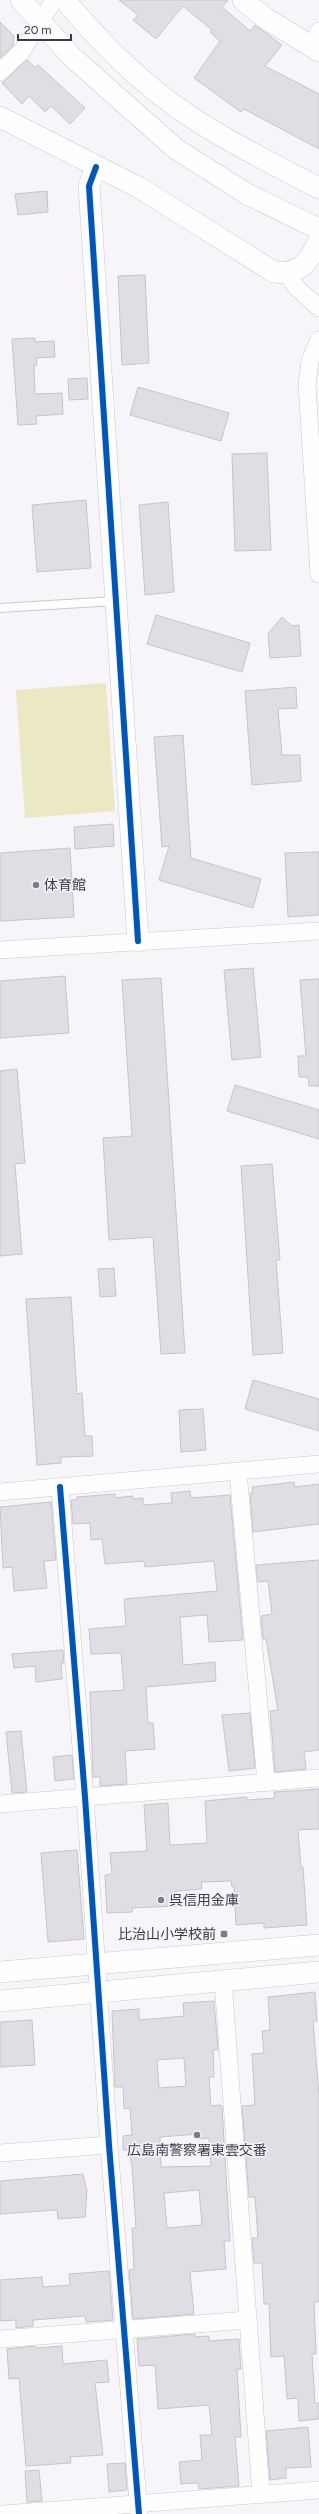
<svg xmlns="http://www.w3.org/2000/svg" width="319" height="2514" viewBox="0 0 319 2514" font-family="Figtree,'Noto Sans JP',sans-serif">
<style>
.green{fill:#ebe9c3}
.building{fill:#e0dde5;stroke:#c7c4cb;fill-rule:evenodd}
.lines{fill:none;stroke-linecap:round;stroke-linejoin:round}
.service-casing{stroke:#cac8cf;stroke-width:10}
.minor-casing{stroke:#cac8cf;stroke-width:18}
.tertiary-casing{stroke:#cac8cf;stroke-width:22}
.service{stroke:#fefefe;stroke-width:8}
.minor{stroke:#fefefe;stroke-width:17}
.tertiary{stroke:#fefefe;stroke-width:21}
.cycleway-casing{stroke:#f6f4fa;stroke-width:8}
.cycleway{stroke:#0057b8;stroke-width:6}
.poi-dot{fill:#7f7c85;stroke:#f6f4fa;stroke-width:1.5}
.labels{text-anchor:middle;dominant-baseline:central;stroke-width:3;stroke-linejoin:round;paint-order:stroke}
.poi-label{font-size:14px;fill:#3f3b46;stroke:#f6f4fa;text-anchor:start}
</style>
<rect width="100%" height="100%" fill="#f7f5f9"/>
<!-- green -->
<path class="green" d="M 106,683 L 115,811 L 25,818 L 16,690 Z"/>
<!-- building -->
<g class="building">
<path d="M 119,0 L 228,0 L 222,7 L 250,31 L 255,25 L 282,45 L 265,66 L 319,94 L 319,149 L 244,109 L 241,112 L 194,78 L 220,41 L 210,32 L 212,30 L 183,6 L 156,39 L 133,20 L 138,15 Z"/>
<path d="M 0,22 L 14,36 L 13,46 L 0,58 Z"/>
<path d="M 27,60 L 36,68 L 38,65 L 85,108 L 70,124 L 51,106 L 45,112 L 29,96 L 22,104 L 2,83 Z"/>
<path d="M 47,191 L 48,212 L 18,215 L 15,194 Z"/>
<path d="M 145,275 L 149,363 L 122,365 L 118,276 Z"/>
<path d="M 35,338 L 35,342 L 54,341 L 55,357 L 36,358 L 37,365 L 34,365 L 35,394 L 62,393 L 63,414 L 36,416 L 37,424 L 18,425 L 12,339 Z"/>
<path d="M 87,378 L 88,399 L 69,400 L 68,379 Z"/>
<path d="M 138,387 L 229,413 L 221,441 L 130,415 Z"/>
<path d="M 267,453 L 271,550 L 235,551 L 232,454 Z"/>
<path d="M 86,500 L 91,568 L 37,572 L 32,505 Z"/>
<path d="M 168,502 L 174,592 L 145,595 L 139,505 Z"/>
<path d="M 156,615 L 250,643 L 242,672 L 147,644 Z"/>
<path d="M 282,617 L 292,626 L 299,625 L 301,656 L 270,658 L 268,634 Z"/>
<path d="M 296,687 L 297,708 L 278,709 L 282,755 L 300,755 L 301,781 L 252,785 L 245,691 Z"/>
<path d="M 183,735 L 191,858 L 261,879 L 253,908 L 159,880 L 169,846 L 162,847 L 154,737 Z"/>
<path d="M 113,824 L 114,846 L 75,849 L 74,827 Z"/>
<path d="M 70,848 L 74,917 L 0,921 L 0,853 Z"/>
<path d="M 319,852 L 319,915 L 288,917 L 285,853 Z"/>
<path d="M 253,968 L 261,1057 L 232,1060 L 224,970 Z"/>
<path d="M 65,976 L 69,1033 L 0,1038 L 0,981 Z"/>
<path d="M 161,978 L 185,1353 L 161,1354 L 153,1237 L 109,1240 L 103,1138 L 132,1136 L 122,980 Z"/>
<path d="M 319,979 L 319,1086 L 309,1086 L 308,1077 L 299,1077 L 298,1056 L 306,1056 L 300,980 Z"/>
<path d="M 17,1069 L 25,1163 L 15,1164 L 22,1254 L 0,1256 L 0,1071 Z"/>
<path d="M 235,1085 L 319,1110 L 319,1139 L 227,1111 Z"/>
<path d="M 272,1164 L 280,1260 L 276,1260 L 283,1353 L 253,1355 L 241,1166 Z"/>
<path d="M 114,1268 L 116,1296 L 100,1297 L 98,1269 Z"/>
<path d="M 71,1297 L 77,1394 L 82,1393 L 85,1436 L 92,1436 L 93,1456 L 61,1457 L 61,1463 L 37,1465 L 26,1299 Z"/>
<path d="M 253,1380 L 319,1399 L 319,1431 L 245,1409 Z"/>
<path d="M 203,1409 L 206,1450 L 181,1452 L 179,1410 Z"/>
<path d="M 294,1482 L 295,1487 L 319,1484 L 319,1524 L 253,1532 L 250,1493 L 253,1493 L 252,1487 Z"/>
<path d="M 190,1491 L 191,1498 L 230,1495 L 243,1640 L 209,1642 L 207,1615 L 180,1617 L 183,1665 L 215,1662 L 216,1681 L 146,1687 L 148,1723 L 153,1723 L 155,1749 L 125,1751 L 127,1784 L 100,1786 L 100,1777 L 93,1777 L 90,1692 L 124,1690 L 121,1653 L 91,1654 L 89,1629 L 126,1626 L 124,1599 L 217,1591 L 214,1561 L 145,1567 L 144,1561 L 105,1564 L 102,1539 L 91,1540 L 90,1523 L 73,1524 L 71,1500 L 77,1500 L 77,1497 L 115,1494 L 115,1498 L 133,1496 L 133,1499 L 143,1498 L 143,1505 L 172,1503 L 171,1493 Z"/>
<path d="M 51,1502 L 56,1560 L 44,1561 L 47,1588 L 14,1591 L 12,1567 L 3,1568 L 0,1507 Z"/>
<path d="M 319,1560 L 319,1750 L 304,1752 L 306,1769 L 275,1772 L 270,1711 L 278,1710 L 266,1639 L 263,1639 L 261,1616 L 272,1614 L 268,1581 L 258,1582 L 256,1565 Z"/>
<path d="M 63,1650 L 64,1663 L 61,1663 L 62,1679 L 36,1682 L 35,1666 L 14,1668 L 12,1654 Z"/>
<path d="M 250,1713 L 255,1768 L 229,1771 L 222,1715 Z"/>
<path d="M 21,1731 L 27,1792 L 12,1793 L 6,1732 Z"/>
<path d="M 72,1755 L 74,1779 L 55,1781 L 53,1757 Z"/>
<path d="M 319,1789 L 319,1829 L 298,1830 L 301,1867 L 303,1867 L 307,1925 L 264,1928 L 264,1923 L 236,1925 L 234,1887 L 232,1887 L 231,1881 L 201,1882 L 202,1889 L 176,1891 L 177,1906 L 132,1908 L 132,1912 L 107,1913 L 105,1875 L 112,1874 L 110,1853 L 147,1851 L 144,1805 L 168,1803 L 170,1845 L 207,1843 L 205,1801 L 247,1797 L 247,1800 L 275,1798 L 274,1792 Z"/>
<path d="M 77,1850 L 84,1939 L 48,1942 L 41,1853 Z"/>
<path d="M 315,1992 L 317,2021 L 313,2021 L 319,2095 L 319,2302 L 314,2302 L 316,2354 L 312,2354 L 315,2403 L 319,2403 L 319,2419 L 299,2421 L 298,2398 L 287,2399 L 284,2356 L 271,2357 L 269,2304 L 264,2304 L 262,2263 L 254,2263 L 252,2238 L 258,2238 L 255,2197 L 249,2197 L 242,2106 L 255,2105 L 252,2054 L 264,2053 L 262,2031 L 270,2030 L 268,1997 Z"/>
<path d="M 214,2001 L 218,2050 L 213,2050 L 214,2077 L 209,2077 L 211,2106 L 221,2105 L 222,2107 L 230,2241 L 224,2241 L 226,2269 L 190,2272 L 194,2314 L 133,2319 L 129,2270 L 134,2269 L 132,2228 L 136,2228 L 132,2167 L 129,2150 L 123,2150 L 123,2136 L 132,2135 L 130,2108 L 124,2109 L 123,2087 L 115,2087 L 112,2011 L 139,2009 L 139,2020 L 184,2016 L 183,2003 ZM 184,2058 L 186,2086 L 159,2088 L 157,2060 ZM 198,2134 L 198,2139 L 209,2138 L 211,2166 L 161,2167 L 160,2137 ZM 199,2190 L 202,2225 L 167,2228 L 164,2193 Z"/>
<path d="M 32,2020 L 35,2065 L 0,2067 L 0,2022 Z"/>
<path d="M 83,2174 L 87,2191 L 85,2217 L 58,2219 L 57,2210 L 0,2214 L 0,2181 Z"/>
<path d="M 109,2271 L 113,2320 L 86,2322 L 85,2316 L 33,2320 L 33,2326 L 16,2328 L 16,2320 L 0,2321 L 0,2280 L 42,2277 L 43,2287 L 70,2285 L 69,2274 Z"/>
<path d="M 195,2334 L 195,2337 L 209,2336 L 209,2341 L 239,2339 L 241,2369 L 237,2369 L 241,2437 L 235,2437 L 239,2486 L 199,2489 L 198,2483 L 181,2484 L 179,2462 L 202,2460 L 200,2435 L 212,2435 L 209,2405 L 158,2409 L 155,2365 L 139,2366 L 137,2339 Z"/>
<path d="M 35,2346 L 35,2348 L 62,2346 L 63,2364 L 107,2360 L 109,2382 L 95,2383 L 103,2455 L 70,2457 L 71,2463 L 26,2466 L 19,2378 L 9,2379 L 7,2349 Z"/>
<path d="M 308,2427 L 311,2467 L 286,2468 L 286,2478 L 270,2480 L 266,2431 Z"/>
<path d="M 125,2463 L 127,2490 L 109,2492 L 107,2464 Z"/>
<path d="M 39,2470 L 42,2501 L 27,2502 L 25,2471 Z"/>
</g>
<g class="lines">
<defs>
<path id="service" d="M 0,608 L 115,601"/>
<g id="minor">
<path d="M 314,48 L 319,31"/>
<path d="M 0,72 L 22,51 L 54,0"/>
<path d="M 287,273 L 297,288 L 319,308"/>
<path d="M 319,340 L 310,361 L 307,385 L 319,574"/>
<path d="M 0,950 L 319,931"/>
<path d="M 238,1472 L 266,1783"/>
<path d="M 60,1487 L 85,1797 L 109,2145 L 139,2514"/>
<path d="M 0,1492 L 319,1464"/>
<path d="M 0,1804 L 319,1778"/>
<path d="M 223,1981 L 261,2494"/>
<path d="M 0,2153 L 109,2145"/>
<path d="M 0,2339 L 248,2320"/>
<path d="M 4,2514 L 319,2490"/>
</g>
<g id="tertiary">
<path d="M 21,0 L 71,56 L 176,149 L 247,194 L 319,229"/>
<path d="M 65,0 C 102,45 147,89 197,121 C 236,146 278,167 319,188"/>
<path d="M 243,0 L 265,18 L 319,51"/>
<path d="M 0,117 L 140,188 L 274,272 C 300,275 308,263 319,241"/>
<path d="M 96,167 L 89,186 L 138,941"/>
<path d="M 0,1972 L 319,1945"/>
<path d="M 0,2001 L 319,1972"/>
</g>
</defs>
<!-- service casing -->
<use href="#service" class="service-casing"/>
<!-- minor casing -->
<use href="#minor" class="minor-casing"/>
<!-- tertiary casing -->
<use href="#tertiary" class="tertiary-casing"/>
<!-- service -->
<use href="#service" class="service"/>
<!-- minor -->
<use href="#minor" class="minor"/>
<!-- tertiary -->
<use href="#tertiary" class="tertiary"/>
<defs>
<g id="cycleway">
<path d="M 96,167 L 89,186 L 138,941"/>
<path d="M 60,1487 L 85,1797 L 109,2145 L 139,2514"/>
</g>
</defs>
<!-- cycleway casing -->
<use href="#cycleway" class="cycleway-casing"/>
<!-- cycleway -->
<use href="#cycleway" class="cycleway"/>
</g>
<!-- markers -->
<g class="poi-dot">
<circle cx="36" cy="885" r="4"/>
<circle cx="161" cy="1900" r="4"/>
<rect x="220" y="1930" width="8" height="8" rx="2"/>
<circle cx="197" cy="2135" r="4"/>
</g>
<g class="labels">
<!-- poi labels -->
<g class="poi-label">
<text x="44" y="885">体育館</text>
<text x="169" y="1900">呉信用金庫</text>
<text x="216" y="1934" text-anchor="end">比治山小学校前</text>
<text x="197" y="2150" text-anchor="middle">広島南警察署東雲交番</text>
</g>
</g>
<!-- scale -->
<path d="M18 34v6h53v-6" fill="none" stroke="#3f3b46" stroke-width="2"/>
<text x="24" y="34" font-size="12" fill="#3f3b46" stroke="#f6f4fa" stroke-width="3" paint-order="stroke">20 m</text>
</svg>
